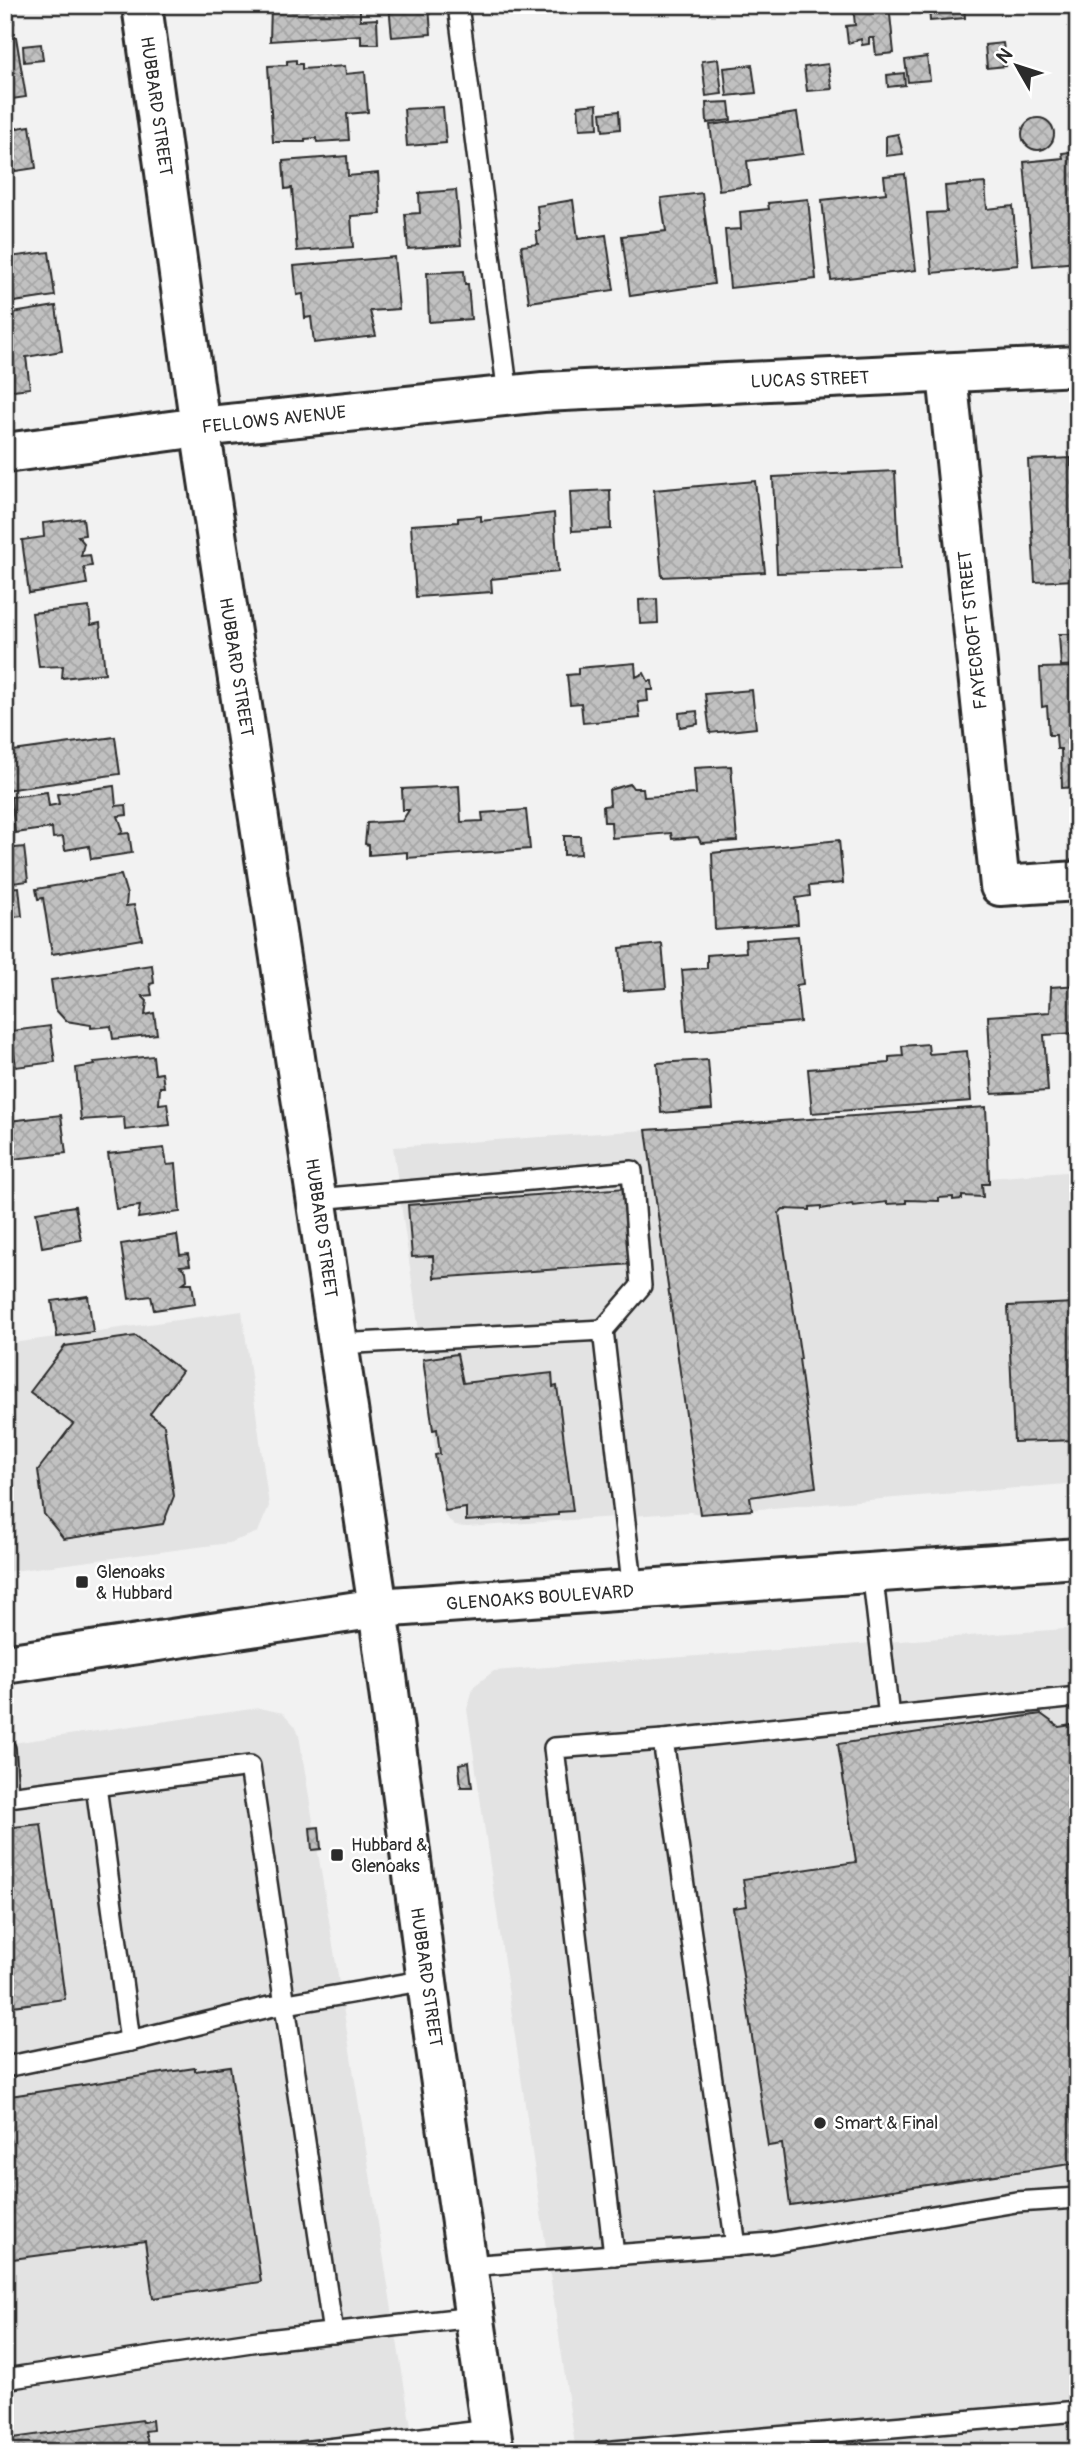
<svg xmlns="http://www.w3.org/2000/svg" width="1083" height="2457" viewBox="0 0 1083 2457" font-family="Pangolin,sans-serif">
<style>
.built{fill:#e3e3e3}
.building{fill:url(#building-cross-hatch);stroke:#2b2b2b;stroke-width:2}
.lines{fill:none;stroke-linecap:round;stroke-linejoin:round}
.service-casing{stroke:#2b2b2b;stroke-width:24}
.minor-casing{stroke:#2b2b2b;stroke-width:44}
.secondary-casing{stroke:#2b2b2b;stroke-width:44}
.service{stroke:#fff;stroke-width:19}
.minor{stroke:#fff;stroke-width:38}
.secondary{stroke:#fff;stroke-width:38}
.poi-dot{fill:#2b2b2b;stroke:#fff;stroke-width:2.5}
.labels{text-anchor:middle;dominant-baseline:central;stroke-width:5;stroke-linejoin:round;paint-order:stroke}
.street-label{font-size:18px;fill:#2b2b2b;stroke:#fff}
.poi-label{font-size:18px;fill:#2b2b2b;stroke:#fff;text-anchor:start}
</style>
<defs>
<pattern id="building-cross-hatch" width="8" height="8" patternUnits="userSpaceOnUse" patternTransform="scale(1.75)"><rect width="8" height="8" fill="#c1c1c1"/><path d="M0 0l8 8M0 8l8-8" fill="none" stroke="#a6a6a6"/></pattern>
</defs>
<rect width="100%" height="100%" fill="#f2f2f2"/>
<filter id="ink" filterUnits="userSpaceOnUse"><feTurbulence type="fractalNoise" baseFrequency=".0143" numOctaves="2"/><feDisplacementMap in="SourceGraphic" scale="14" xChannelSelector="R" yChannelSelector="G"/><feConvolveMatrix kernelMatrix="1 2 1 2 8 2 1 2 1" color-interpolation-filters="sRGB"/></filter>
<g filter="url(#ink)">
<!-- built -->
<g class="built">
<path d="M 986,1107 L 989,1178 L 1078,1171 L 1078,1483 L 700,1514 L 690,1512 L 467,1527 L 455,1526 L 445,1516 L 393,1147 Z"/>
<path d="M 242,1311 L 269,1506 L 258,1532 L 229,1543 L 5,1572 L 5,1344 Z"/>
<path d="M 1078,1628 L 1078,2452 L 576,2452 L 467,1709 L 474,1686 L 494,1671 Z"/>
<path d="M 259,1708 L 283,1713 L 296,1727 L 299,1735 L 415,2452 L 5,2452 L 5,1744 Z"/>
</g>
<!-- building -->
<g class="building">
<path d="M 5,5 L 11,5 L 14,23 L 5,24 Z"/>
<path d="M 271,5 L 360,5 L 360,20 L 377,19 L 378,44 L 361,44 L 361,35 L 270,41 Z"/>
<path d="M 389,5 L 429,5 L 431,34 L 392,37 Z"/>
<path d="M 853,5 L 889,5 L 894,53 L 876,55 L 874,38 L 869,38 L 869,44 L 862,45 L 861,39 L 848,43 L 846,26 L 855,25 Z"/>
<path d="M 929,5 L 964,5 L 965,18 L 930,21 Z"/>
<path d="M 16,37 L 26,97 L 5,100 L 5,39 Z"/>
<path d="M 1003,43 L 1006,66 L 987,68 L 985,45 Z"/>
<path d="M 41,44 L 43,60 L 24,62 L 23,46 Z"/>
<path d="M 927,57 L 930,80 L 908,82 L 905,60 Z"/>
<path d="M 718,59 L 722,94 L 706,96 L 702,61 Z"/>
<path d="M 296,60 L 296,64 L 302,64 L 302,69 L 345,66 L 346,74 L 365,72 L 368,112 L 347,114 L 349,140 L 317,142 L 316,138 L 305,139 L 305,142 L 273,142 L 268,66 L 287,65 L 287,61 Z"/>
<path d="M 828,64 L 832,89 L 807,91 L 804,67 Z"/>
<path d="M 752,65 L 756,93 L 727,96 L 724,68 Z"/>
<path d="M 904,73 L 905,85 L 888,87 L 887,75 Z"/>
<path d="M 729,102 L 731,120 L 707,123 L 706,103 Z"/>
<path d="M 597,104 L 598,128 L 580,129 L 578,106 Z"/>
<path d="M 443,107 L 446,143 L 407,146 L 404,109 Z"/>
<path d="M 619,111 L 620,129 L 603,131 L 601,113 Z"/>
<path d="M 797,113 L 803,154 L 747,161 L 750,186 L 719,190 L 710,125 Z"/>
<circle cx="1038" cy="134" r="16"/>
<path d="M 30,126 L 36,168 L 9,172 L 10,177 L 5,177 L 5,130 Z"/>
<path d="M 898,134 L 903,154 L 886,156 L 886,136 Z"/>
<path d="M 1078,151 L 1078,262 L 1033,266 L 1024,162 L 1063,158 L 1062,153 Z"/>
<path d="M 347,156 L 348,176 L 378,173 L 381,214 L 351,216 L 353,247 L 297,251 L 292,188 L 285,189 L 283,161 Z"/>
<path d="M 905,174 L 916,270 L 831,280 L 822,200 L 886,193 L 884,176 Z"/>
<path d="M 985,183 L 987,209 L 1013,206 L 1018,265 L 932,273 L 927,213 L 947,212 L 945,186 Z"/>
<path d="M 456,190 L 461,245 L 408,249 L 405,214 L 420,213 L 419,193 Z"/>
<path d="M 702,193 L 714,284 L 630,296 L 622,236 L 666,231 L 661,198 Z"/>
<path d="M 808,199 L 816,279 L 730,288 L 725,230 L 741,229 L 740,212 L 769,209 L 768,203 Z"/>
<path d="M 573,200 L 578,239 L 606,235 L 614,290 L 529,302 L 521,246 L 538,244 L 536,231 L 540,231 L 537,206 Z"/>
<path d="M 5,231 L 9,257 L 49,252 L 55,296 L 14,302 L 13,295 L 5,296 Z"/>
<path d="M 394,257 L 399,309 L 370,311 L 376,336 L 314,343 L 311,317 L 305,318 L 303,294 L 297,295 L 294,266 Z"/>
<path d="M 464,271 L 465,284 L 468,284 L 471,319 L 429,322 L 427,273 Z"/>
<path d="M 56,306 L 62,351 L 26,357 L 30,388 L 5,391 L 6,314 Z"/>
<path d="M 1071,458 L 1071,466 L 1078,465 L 1078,564 L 1074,564 L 1075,580 L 1035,582 L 1028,460 Z"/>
<path d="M 895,471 L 900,570 L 777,573 L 773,477 Z"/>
<path d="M 755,481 L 765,572 L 662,577 L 654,490 Z"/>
<path d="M 610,490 L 611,529 L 572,531 L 570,492 Z"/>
<path d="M 554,513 L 558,572 L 491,579 L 492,592 L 416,597 L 411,525 L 458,522 L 458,518 L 481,516 L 481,521 Z"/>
<path d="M 83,518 L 85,535 L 78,536 L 84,543 L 81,556 L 90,555 L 92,566 L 84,567 L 87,584 L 29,593 L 22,540 L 44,537 L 43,523 Z"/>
<path d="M 657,599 L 658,623 L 640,624 L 639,600 Z"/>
<path d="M 89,607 L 91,625 L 100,623 L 105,673 L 62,678 L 63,666 L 39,667 L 32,613 Z"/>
<path d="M 1059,634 L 1078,634 L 1078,665 L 1061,666 Z"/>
<path d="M 635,663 L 636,677 L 644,673 L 648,681 L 652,681 L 653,690 L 647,690 L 648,701 L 638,702 L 640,718 L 583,723 L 581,703 L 570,704 L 567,675 L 578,674 L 578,668 Z"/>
<path d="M 1078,667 L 1078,787 L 1062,788 L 1061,749 L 1057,749 L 1056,735 L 1049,735 L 1047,706 L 1042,707 L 1040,668 Z"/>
<path d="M 752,690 L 756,728 L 710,733 L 705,694 Z"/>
<path d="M 697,711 L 698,724 L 680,727 L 679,713 Z"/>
<path d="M 115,737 L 120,774 L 5,790 L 5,752 Z"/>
<path d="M 731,766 L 737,841 L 701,843 L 698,837 L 672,839 L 671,833 L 612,838 L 611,822 L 604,822 L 603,806 L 610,805 L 609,790 L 630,784 L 633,788 L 643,788 L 644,797 L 696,794 L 694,768 Z"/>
<path d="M 114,786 L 116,806 L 126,805 L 127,815 L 118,816 L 123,830 L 120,834 L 129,833 L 132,853 L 91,859 L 89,846 L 65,850 L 63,837 L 53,838 L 52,828 L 15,833 L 11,797 L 47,792 L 49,806 L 59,804 L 57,794 Z"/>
<path d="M 459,786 L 461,822 L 483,821 L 482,813 L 526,810 L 530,849 L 407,858 L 407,852 L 369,855 L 369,845 L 365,844 L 367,823 L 402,821 L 409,810 L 403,810 L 402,789 Z"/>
<path d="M 5,799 L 9,830 L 5,831 Z"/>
<path d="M 564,836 L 580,836 L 581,854 L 564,855 Z"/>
<path d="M 839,840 L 843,883 L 809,886 L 810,896 L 796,898 L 798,924 L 715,930 L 712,853 Z"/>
<path d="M 24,847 L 28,881 L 5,884 L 5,849 Z"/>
<path d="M 121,875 L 127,895 L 126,906 L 134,905 L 142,939 L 52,954 L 43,898 L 38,899 L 36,889 Z"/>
<path d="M 19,887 L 22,916 L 5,918 L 5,888 Z"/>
<path d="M 798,936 L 803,984 L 796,985 L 800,1022 L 687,1031 L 682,970 L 707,968 L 707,955 L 746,952 L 745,940 Z"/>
<path d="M 662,944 L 666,988 L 624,991 L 620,948 Z"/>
<path d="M 152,965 L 154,983 L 150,984 L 152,995 L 142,996 L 147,1001 L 145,1015 L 154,1013 L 157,1034 L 113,1039 L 111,1026 L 91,1028 L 91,1025 L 66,1021 L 55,1009 L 51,980 Z"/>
<path d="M 1078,985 L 1078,1033 L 1044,1035 L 1048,1091 L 992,1094 L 988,1016 L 1050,1012 L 1051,987 Z"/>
<path d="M 50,1026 L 55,1062 L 16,1067 L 11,1031 Z"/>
<path d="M 928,1044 L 929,1054 L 967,1051 L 971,1101 L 812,1113 L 808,1069 L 889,1063 L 889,1057 L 903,1056 L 902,1046 Z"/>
<path d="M 153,1056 L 155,1074 L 162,1073 L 164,1087 L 160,1087 L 159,1104 L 167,1103 L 170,1125 L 125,1130 L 124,1117 L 81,1120 L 76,1068 L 95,1065 L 94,1062 Z"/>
<path d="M 708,1060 L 712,1109 L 661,1113 L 657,1063 Z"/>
<path d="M 986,1107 L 989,1178 L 989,1184 L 982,1184 L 983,1197 L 962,1196 L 962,1199 L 953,1200 L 953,1197 L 939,1198 L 939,1201 L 906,1200 L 906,1203 L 887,1204 L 887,1202 L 853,1206 L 852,1204 L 821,1209 L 821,1206 L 810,1207 L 810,1210 L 783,1209 L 779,1213 L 801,1359 L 799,1359 L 816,1487 L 750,1497 L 752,1510 L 700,1514 L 646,1130 Z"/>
<path d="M 61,1115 L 66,1153 L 13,1159 L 9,1121 Z"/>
<path d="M 164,1148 L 167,1165 L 176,1164 L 180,1212 L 138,1218 L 140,1206 L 116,1209 L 108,1154 Z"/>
<path d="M 626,1188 L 632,1264 L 434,1278 L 433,1256 L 412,1257 L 408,1205 Z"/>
<path d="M 75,1206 L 81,1240 L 42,1247 L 36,1212 Z"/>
<path d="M 177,1235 L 180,1255 L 188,1254 L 190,1265 L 180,1266 L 186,1271 L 187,1280 L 183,1283 L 192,1283 L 195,1304 L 154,1310 L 151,1296 L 129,1299 L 121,1244 Z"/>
<path d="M 88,1296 L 93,1332 L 57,1337 L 52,1301 Z"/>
<path d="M 1075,1303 L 1078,1440 L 1014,1442 L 1008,1306 Z"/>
<path d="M 136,1336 L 182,1371 L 150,1414 L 164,1425 L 174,1496 L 163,1524 L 64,1539 L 44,1514 L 38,1470 L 73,1424 L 30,1392 L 65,1346 Z"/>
<path d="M 457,1354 L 463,1383 L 552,1373 L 553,1387 L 557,1386 L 573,1511 L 558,1512 L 558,1515 L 466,1521 L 466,1508 L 445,1511 L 435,1455 L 440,1454 L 437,1429 L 433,1430 L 423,1359 Z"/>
<path d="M 1041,1714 L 1059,1727 L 1078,1724 L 1078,2163 L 790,2205 L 782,2144 L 768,2146 L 733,1908 L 747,1906 L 743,1879 L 856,1862 L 838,1744 Z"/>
<path d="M 469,1762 L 472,1787 L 461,1787 L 459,1764 Z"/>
<path d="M 41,1824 L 65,1999 L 5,2007 L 5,1828 Z"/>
<path d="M 319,1827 L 321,1849 L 312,1850 L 310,1828 Z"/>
<path d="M 230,2066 L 261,2282 L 153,2298 L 145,2241 L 5,2260 L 5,2093 L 10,2093 L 10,2096 L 195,2068 L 195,2071 Z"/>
<path d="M 142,2420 L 143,2422 L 152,2420 L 153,2430 L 145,2431 L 150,2452 L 5,2452 L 5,2439 Z"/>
</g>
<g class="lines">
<defs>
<g id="service">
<path d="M 458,5 L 508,395"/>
<path d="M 317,1199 L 632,1171 L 641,1286 L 603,1330"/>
<path d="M 338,1344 L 603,1330 L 633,1592"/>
<path d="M 872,1571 L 889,1717"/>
<path d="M 663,1740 L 736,2246"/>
<path d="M 5,1749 L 8,1797 L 5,1798"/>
<path d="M 96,1786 L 130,2041"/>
<path d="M 8,1797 L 250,1766 L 333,2333"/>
<path d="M 5,2067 L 130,2041 L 269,2007 L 427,1980"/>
<path d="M 614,2255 L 554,1748 L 663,1740 L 1078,1697"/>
<path d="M 467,2266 L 772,2243 L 1016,2202 L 1078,2198"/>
<path d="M 5,2379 L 258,2341 L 474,2317"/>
<path d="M 302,2452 L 490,2430"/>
<path d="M 602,2452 L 1078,2411"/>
</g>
<g id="minor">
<path d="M 947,374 L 1000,886 L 1078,881"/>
<path d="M 5,453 L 200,427 L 543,392 L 1078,366"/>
</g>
<g id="secondary">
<path d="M 142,5 L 200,427 L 378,1608 L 434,2035 L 494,2452"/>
<path d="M 5,1664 L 378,1608 L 1078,1558"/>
</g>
</defs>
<!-- service casing -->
<use href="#service" class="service-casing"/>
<!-- minor casing -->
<use href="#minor" class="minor-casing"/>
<!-- secondary casing -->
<use href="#secondary" class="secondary-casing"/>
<!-- service -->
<use href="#service" class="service"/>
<!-- minor -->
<use href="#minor" class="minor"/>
<!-- secondary -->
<use href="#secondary" class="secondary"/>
</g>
</g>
<!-- markers -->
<g class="poi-dot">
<rect x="75" y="1575" width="14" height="14" rx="3.5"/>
<rect x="330" y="1848" width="14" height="14" rx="3.5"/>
<circle cx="820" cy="2123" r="7"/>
</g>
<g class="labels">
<!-- street labels -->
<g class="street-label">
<text transform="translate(156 106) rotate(82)">HUBBARD STREET</text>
<text transform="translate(810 380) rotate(-2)">LUCAS STREET</text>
<text transform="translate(274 420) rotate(-6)">FELLOWS AVENUE</text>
<text transform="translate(973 630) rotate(-96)">FAYECROFT STREET</text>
<text transform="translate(236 667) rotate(81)">HUBBARD STREET</text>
<text transform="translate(321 1228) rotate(82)">HUBBARD STREET</text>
<text transform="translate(540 1598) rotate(-4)">GLENOAKS BOULEVARD</text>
<text transform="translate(426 1977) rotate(82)">HUBBARD STREET</text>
</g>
<!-- poi labels -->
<g class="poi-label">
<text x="96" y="1572">Glenoaks<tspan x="96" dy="21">&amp; Hubbard</tspan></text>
<text x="351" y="1845">Hubbard &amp;<tspan x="351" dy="21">Glenoaks</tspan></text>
<text x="834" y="2123">Smart &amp; Final</text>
</g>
</g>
<!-- margin -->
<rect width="1083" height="2457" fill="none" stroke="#fff" stroke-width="28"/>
<rect x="14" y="14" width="1055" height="2429" fill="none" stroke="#2b2b2b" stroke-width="2.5" filter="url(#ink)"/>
<!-- north arrow -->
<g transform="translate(1017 66) rotate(309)" stroke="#ffffff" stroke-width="5" paint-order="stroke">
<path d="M0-5L12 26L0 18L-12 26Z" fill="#2b2b2b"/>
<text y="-10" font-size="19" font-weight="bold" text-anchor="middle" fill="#2b2b2b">N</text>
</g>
</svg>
